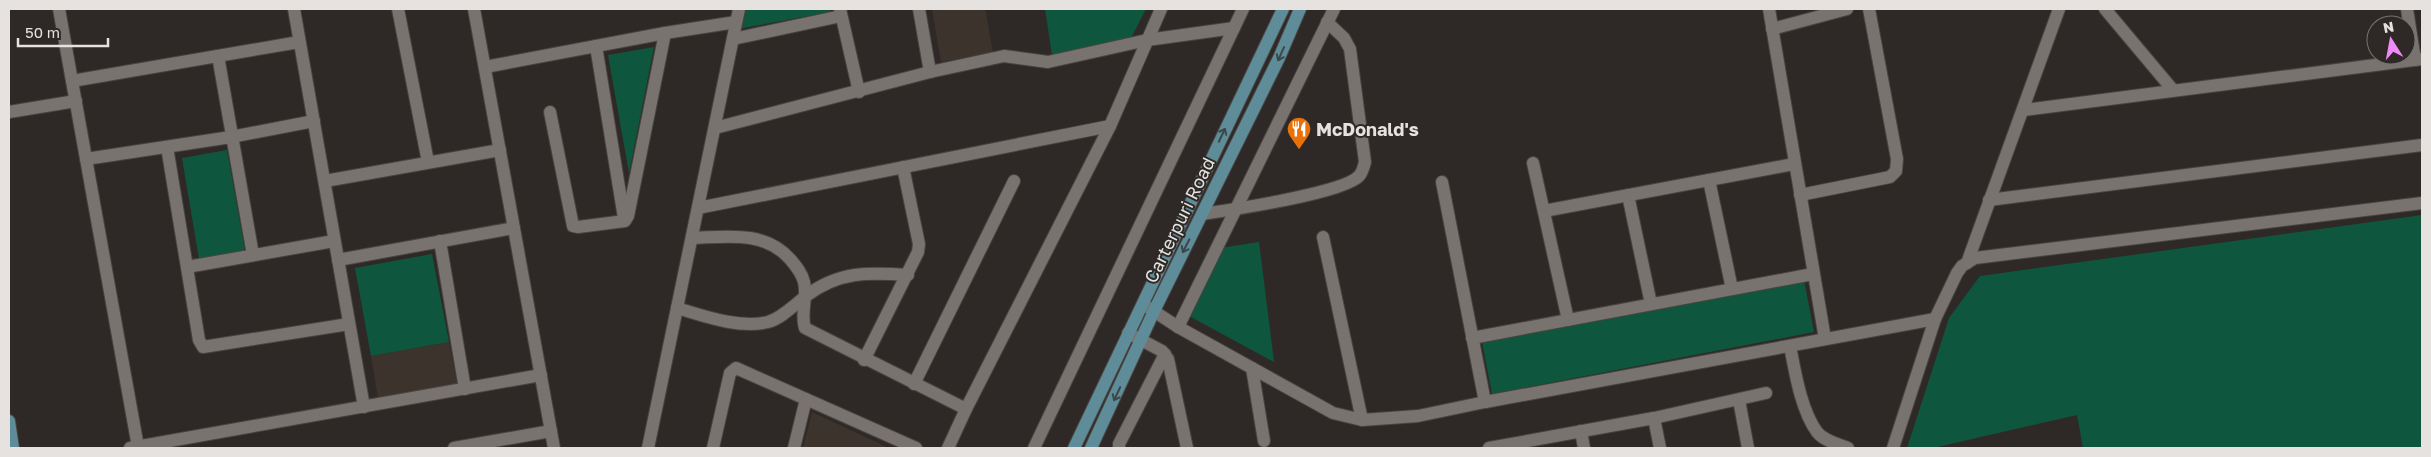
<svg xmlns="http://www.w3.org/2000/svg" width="2431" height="457" viewBox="0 0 2431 457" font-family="'Golos Text',sans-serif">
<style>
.built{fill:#3c332c}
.green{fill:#0e573e}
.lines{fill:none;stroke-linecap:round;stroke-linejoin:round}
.street-casing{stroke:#484441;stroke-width:14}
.secondary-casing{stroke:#484441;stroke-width:14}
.street{stroke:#797370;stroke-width:12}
.secondary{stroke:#5e8c99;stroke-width:12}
.oneway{stroke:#3c4748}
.labels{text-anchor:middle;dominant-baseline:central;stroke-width:4;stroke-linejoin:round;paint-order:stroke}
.poi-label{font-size:18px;font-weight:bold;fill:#e5e2e0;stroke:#2e2926;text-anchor:start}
.street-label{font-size:18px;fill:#e5e2e0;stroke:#2e2926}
</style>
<rect width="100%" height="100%" fill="#2e2926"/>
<!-- built -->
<g class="built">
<path d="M 932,9 L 985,9 L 993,52 L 941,62 Z"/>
<path d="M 449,342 L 457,384 L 378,398 L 371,356 Z"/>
<path d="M 812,412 L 889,448 L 803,448 Z"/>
</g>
<!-- green -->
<g class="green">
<path d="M 742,9 L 830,9 L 830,12 L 738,29 Z"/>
<path d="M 1045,9 L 1146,9 L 1130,40 L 1052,55 Z"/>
<path d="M 654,47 L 629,173 L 608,55 Z"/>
<path d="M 227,150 L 245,251 L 199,259 L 182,158 Z"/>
<path d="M 2422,215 L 2422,448 L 2083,448 L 2077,415 L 1933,448 L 1907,448 L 1949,318 L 1980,276 Z"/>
<path d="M 1259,242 L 1274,362 L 1187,315 L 1220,248 Z"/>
<path d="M 432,254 L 449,342 L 371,356 L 355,268 Z"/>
<path d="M 1804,280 L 1814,332 L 1492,394 L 1482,342 Z"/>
</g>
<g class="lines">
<defs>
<g id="street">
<path d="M 59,9 L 138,447"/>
<path d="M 294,9 L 364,407"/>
<path d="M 398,9 L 428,162"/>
<path d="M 474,9 L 554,448"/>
<path d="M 840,9 L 859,92"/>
<path d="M 919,9 L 930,72"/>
<path d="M 1769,9 L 1825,339"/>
<path d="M 2105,9 L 2173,90"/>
<path d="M 2407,9 L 2415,60"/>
<path d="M 1772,29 L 1847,9"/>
<path d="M 733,39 L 841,16"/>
<path d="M 596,46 L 624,218"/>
<path d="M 218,56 L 253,255"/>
<path d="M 485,67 L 665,33 L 736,22"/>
<path d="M 72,81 L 299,42"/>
<path d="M 2024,110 L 2422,59"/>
<path d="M 9,112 L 76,101"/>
<path d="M 550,112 L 573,226 L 578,227 L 625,221 L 628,216 L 665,33"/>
<path d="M 715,128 L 930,72 L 1004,56 L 1048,62 L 1147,40 L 1234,28"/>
<path d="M 167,147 L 199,340 L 203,347 L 349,324"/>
<path d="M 86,159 L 231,137 L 314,121"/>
<path d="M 1533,163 L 1568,320"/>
<path d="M 1709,180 L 1732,289"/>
<path d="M 325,181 L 500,150"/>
<path d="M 1442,182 L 1485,402"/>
<path d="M 1628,195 L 1651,304"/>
<path d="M 1800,195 L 1890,177 L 1896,171 L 1897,159 L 1869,9"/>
<path d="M 1989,200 L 2422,145"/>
<path d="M 698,208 L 1110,126"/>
<path d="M 1544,211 L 1794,164"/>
<path d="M 1202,214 C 1230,210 1344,193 1359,176 C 1362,173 1364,166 1365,162 L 1350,49 L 1344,38 L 1327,22"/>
<path d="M 1323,237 L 1362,420"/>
<path d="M 692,238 C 726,237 764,230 790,259 C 796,266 802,273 804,282 C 808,298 800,313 805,328 L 966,409"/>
<path d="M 440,241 L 465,389"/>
<path d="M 338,260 L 514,228"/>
<path d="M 1967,263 L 2059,9"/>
<path d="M 187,267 L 334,241"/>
<path d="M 1146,306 L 1178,327 L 1333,413 L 1362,420 L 1418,416 L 1485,402 L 1935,319"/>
<path d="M 677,308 C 704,316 739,329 768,322 C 782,318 794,305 806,296 C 839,271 869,272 908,275"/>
<path d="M 1178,327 L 1334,9"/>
<path d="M 1128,333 L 1162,351 L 1168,359 L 1187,448"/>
<path d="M 1472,338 L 1813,274"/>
<path d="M 1790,346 C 1795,372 1801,410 1817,432 C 1824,441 1838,444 1848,448"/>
<path d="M 864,360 L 918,252 L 919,244 L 903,167"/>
<path d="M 1252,368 L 1264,441"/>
<path d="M 914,384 L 1014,181"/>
<path d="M 1739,400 L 1748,448"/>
<path d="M 1654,418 L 1660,448"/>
<path d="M 1581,431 L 1584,448"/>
<path d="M 130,448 L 541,375"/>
<path d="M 454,448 L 551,431"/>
<path d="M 648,448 L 739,9"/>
<path d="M 713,448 L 730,373 L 736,368 L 916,448"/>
<path d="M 794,448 L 806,399"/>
<path d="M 948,448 L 966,409 L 1110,126 L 1161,9"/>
<path d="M 1034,448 L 1243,9"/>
<path d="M 1119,448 L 1119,444 L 1165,354"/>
<path d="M 1489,448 L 1654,418 L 1766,393"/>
<path d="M 1893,448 L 1935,319 L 1957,273 L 1962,266 L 1975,258 L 2422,203"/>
</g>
<g id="secondary">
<path d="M 9,421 L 13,448"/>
<path d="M 1074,448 L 1283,9"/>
<path d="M 1091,448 L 1154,311 L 1279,58 L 1300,9"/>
</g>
</defs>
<!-- street casing -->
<use href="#street" class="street-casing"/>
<!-- secondary casing -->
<use href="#secondary" class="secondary-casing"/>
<!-- street -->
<use href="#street" class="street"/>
<!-- secondary -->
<use href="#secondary" class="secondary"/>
</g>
<!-- one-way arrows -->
<defs><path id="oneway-shaft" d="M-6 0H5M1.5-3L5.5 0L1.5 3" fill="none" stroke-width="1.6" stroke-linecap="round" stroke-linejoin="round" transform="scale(1.25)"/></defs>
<g class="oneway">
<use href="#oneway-shaft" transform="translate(1281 54) rotate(114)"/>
<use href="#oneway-shaft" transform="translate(1222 135) rotate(-65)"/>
<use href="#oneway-shaft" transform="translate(1186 246) rotate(117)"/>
<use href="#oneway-shaft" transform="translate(1117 394) rotate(115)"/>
</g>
<!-- icons -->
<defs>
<symbol id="restaurant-pin" viewBox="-11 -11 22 30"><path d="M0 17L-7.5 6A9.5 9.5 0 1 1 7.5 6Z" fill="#e8710a" stroke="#2e2926"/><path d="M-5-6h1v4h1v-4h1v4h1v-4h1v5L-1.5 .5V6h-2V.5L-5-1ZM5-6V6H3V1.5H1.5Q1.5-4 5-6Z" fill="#fff"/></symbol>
</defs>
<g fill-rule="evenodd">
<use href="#restaurant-pin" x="1285" y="115" width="28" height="38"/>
</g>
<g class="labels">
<!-- poi labels -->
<g class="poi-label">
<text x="1316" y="129">McDonald's</text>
</g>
<!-- street labels -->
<g class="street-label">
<text transform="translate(1179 220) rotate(-64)">Carterpuri Road</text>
</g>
</g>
<!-- border -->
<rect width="2431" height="457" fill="none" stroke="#e5e2e0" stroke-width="20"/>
<!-- north arrow -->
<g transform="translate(2391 40) rotate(349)"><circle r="24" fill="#2e2926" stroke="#777370"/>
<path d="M0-4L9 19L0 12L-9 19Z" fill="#ee8bf8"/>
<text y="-8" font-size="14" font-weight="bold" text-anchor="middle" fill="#e5e2e0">N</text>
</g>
<!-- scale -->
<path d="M18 38v8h90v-8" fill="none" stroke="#e5e2e0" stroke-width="2.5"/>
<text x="25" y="38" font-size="15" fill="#e5e2e0" stroke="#2e2926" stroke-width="4" paint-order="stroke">50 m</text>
</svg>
